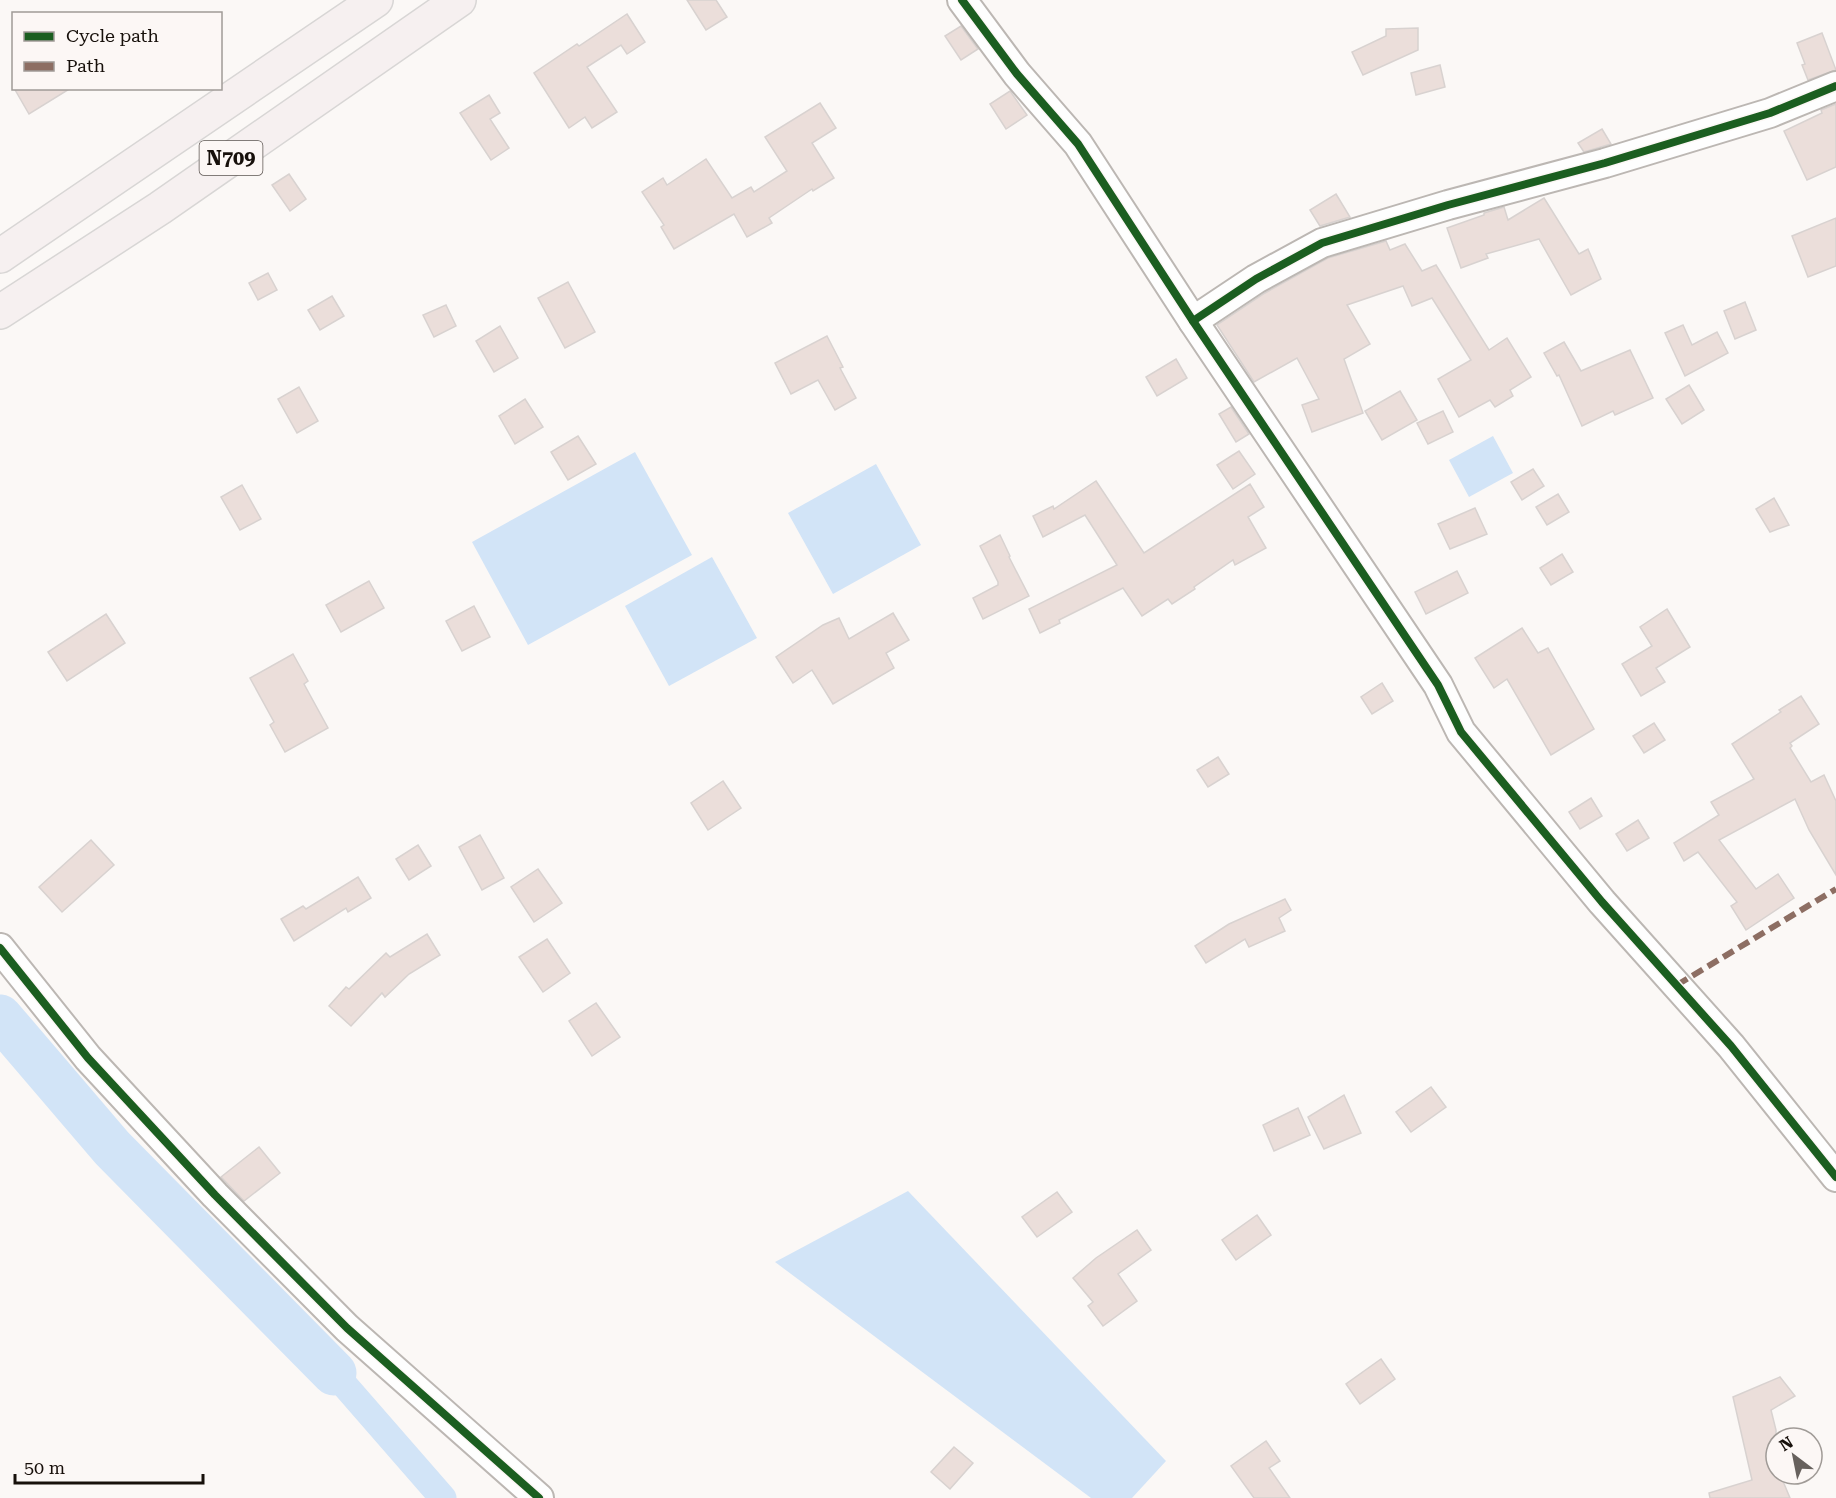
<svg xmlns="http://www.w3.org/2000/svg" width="1836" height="1498" viewBox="0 0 1836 1498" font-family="'Roboto Serif',serif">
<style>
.water{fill:#d2e4f7}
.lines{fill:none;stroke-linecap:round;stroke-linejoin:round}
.canal{stroke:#d2e4f7;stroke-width:27}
.river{stroke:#d2e4f7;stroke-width:45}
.building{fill:#ebdeda;stroke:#d8d2d0;stroke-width:1.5}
.minor-casing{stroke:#bcb7b3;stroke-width:32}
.trunk-casing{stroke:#d8d6d5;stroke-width:36}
.minor{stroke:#fefefe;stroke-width:28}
.trunk{stroke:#f6f0f0;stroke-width:33}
.quiet{stroke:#8d6e63;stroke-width:6;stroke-dasharray:12 6;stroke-linecap:butt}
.cycleway-casing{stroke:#fcf7f5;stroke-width:11}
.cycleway{stroke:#1b5e20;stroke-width:8}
.labels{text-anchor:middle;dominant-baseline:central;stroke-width:6;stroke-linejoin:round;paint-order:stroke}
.shield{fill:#fcf7f5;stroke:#5c5551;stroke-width:1.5}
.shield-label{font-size:20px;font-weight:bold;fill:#17100b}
</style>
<rect width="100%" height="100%" fill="#fbf8f6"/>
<!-- water -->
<g class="water">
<path d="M 1493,436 L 1513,473 L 1469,497 L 1449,460 Z"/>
<path d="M 635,452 L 692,555 L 528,645 L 472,542 Z"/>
<path d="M 876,464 L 921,545 L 833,594 L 788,513 Z"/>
<path d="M 712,557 L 757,638 L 669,686 L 625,606 Z"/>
<path d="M 908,1191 L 1166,1461 L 1132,1498 L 1091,1498 L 775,1262 Z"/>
</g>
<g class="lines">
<!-- canal -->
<path class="canal" d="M 334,1373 L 443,1498"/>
<!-- river -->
<path class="river" d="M 0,1017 L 112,1148 L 334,1373"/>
</g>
<!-- building -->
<g class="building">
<path d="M 687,0 L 716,0 L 727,17 L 706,30 Z"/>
<path d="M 627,14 L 645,42 L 627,54 L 621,45 L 587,67 L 617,112 L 592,128 L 585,117 L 569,128 L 534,73 L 577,44 L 579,46 Z"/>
<path d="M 961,26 L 978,49 L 961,60 L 945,36 Z"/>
<path d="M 1418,28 L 1418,50 L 1363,75 L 1352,52 L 1386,36 L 1386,29 Z"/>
<path d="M 1822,33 L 1836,70 L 1808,80 L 1802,65 L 1805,64 L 1797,43 Z"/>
<path d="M 1440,65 L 1445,87 L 1416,95 L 1411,73 Z"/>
<path d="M 14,88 L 71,88 L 29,114 Z"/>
<path d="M 1010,91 L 1027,115 L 1006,129 L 990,104 Z"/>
<path d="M 489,95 L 500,113 L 490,119 L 509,148 L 491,160 L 460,113 Z"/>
<path d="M 820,103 L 836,128 L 812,143 L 834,178 L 813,191 L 812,189 L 769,218 L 772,223 L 747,237 L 734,214 L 674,249 L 661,227 L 664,225 L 642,192 L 663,178 L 667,185 L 706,159 L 732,198 L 751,187 L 754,192 L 787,171 L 765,137 Z"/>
<path d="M 1836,104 L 1836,167 L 1807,180 L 1784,131 L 1822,113 L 1821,110 Z"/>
<path d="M 1602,129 L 1611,144 L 1584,152 L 1578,143 Z"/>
<path d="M 289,174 L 306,199 L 290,211 L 272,185 Z"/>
<path d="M 1336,194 L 1350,217 L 1320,226 L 1310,210 Z"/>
<path d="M 1544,198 L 1579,254 L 1588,249 L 1601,279 L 1571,295 L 1539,239 L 1486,254 L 1488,258 L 1461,268 L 1447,228 L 1484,215 L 1484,213 L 1504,207 L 1508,220 Z"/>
<path d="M 1836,218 L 1836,266 L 1808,277 L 1792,236 Z"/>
<path d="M 1386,241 L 1390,250 L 1405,244 L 1422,271 L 1436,265 L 1489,350 L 1507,338 L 1531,377 L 1510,390 L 1513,396 L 1495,407 L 1490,400 L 1459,417 L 1438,379 L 1471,360 L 1432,298 L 1412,306 L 1403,286 L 1347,305 L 1370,344 L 1344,359 L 1363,413 L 1312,432 L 1302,405 L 1319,399 L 1297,358 L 1254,382 L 1217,325 L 1265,293 L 1328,258 Z"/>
<path d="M 268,273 L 277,290 L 258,300 L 249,283 Z"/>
<path d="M 568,282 L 595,332 L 565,348 L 538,298 Z"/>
<path d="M 332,296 L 344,316 L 320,330 L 308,310 Z"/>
<path d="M 1745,302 L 1756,330 L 1735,339 L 1724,311 Z"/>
<path d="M 446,305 L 456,326 L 434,337 L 423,315 Z"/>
<path d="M 1683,325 L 1692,345 L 1717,332 L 1728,353 L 1685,376 L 1665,333 Z"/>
<path d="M 500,326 L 518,358 L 494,372 L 476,341 Z"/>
<path d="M 827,336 L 843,367 L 840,368 L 856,398 L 835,410 L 818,380 L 791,394 L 775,363 Z"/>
<path d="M 1564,342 L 1581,371 L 1630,350 L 1653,398 L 1615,415 L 1613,411 L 1582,426 L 1559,375 L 1557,376 L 1544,353 Z"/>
<path d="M 1176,359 L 1187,378 L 1157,396 L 1146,377 Z"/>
<path d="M 1689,385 L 1704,410 L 1682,424 L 1666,399 Z"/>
<path d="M 299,387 L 318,421 L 297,433 L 278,399 Z"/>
<path d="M 1400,391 L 1417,420 L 1382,440 L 1365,411 Z"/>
<path d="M 525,399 L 543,427 L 515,444 L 499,416 Z"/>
<path d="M 1231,407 L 1249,434 L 1236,442 L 1219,414 Z"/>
<path d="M 1443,411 L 1453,432 L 1428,444 L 1417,423 Z"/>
<path d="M 578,436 L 596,464 L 568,480 L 551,452 Z"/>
<path d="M 1239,451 L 1255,474 L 1233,489 L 1217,465 Z"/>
<path d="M 1533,469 L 1544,486 L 1522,500 L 1511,482 Z"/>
<path d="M 1096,481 L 1144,553 L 1250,484 L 1264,507 L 1248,517 L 1266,548 L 1235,565 L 1233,560 L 1194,587 L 1195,589 L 1172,604 L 1168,599 L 1142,616 L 1123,588 L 1059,620 L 1060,623 L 1040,633 L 1029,609 L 1117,565 L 1085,515 L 1043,537 L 1033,516 L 1053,506 L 1054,509 Z"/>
<path d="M 242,485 L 261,519 L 240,530 L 221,497 Z"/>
<path d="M 1558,494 L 1569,512 L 1547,525 L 1536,507 Z"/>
<path d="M 1774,498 L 1789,525 L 1770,532 L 1756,509 Z"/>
<path d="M 1475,508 L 1487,534 L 1450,549 L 1438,524 Z"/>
<path d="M 1000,535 L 1010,556 L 1009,557 L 1029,596 L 983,619 L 973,598 L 998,585 L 998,582 L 980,546 Z"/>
<path d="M 1562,554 L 1573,572 L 1551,585 L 1540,568 Z"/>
<path d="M 1457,571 L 1468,593 L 1426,614 L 1415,592 Z"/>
<path d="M 369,581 L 384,608 L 341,632 L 326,605 Z"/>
<path d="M 474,606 L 490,637 L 462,651 L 446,621 Z"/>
<path d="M 1667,609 L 1690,647 L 1656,668 L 1665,682 L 1641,696 L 1622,664 L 1652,646 L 1640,627 Z"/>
<path d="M 893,613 L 909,640 L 886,653 L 894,668 L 833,704 L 812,670 L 793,683 L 776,657 L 823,625 L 839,618 L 849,639 Z"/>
<path d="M 106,614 L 125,643 L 67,681 L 48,652 Z"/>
<path d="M 1522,628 L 1538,653 L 1548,648 L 1594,729 L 1551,755 L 1507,679 L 1494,688 L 1475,658 Z"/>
<path d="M 293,654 L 308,681 L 304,684 L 328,728 L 285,752 L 270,725 L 274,722 L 250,678 Z"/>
<path d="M 1382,683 L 1393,701 L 1372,714 L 1361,697 Z"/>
<path d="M 1801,696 L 1819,724 L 1790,743 L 1792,746 L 1790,748 L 1811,782 L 1824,775 L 1836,801 L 1836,875 L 1809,830 L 1795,799 L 1719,840 L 1756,889 L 1778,874 L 1794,898 L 1746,930 L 1731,906 L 1737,902 L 1698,852 L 1684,861 L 1674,843 L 1719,815 L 1711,802 L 1754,779 L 1732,744 L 1781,712 L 1779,710 Z"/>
<path d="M 1654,723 L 1665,740 L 1644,753 L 1633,736 Z"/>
<path d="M 1218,757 L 1229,774 L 1208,787 L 1197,770 Z"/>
<path d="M 723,781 L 741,808 L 708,830 L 691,803 Z"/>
<path d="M 1591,798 L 1602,816 L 1580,829 L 1569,812 Z"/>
<path d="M 1638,820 L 1649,838 L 1627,851 L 1616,834 Z"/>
<path d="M 480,835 L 504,878 L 482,890 L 459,847 Z"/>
<path d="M 91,840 L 114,865 L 62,912 L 39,887 Z"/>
<path d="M 418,845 L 431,866 L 409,880 L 396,859 Z"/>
<path d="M 538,869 L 562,903 L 534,922 L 511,887 Z"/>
<path d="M 358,877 L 371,898 L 348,912 L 346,908 L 294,941 L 281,919 L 303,906 L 306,909 Z"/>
<path d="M 1285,899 L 1291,910 L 1279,918 L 1285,931 L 1249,947 L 1245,939 L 1206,963 L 1195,946 L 1229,924 Z"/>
<path d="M 427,934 L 440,955 L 409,974 L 385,997 L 382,993 L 351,1026 L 329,1006 L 346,987 L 349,989 L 386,953 L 390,957 Z"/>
<path d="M 547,939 L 570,973 L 543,992 L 519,957 Z"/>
<path d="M 596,1003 L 620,1037 L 592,1056 L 569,1021 Z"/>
<path d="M 1431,1087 L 1446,1107 L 1411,1132 L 1396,1112 Z"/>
<path d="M 1344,1095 L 1361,1133 L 1324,1149 L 1308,1117 Z"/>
<path d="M 1298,1108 L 1310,1135 L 1274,1151 L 1263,1125 Z"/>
<path d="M 259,1147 L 280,1173 L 244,1201 L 221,1177 Z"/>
<path d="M 1057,1192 L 1072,1212 L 1037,1237 L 1022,1217 Z"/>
<path d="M 1257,1215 L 1271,1235 L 1236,1260 L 1222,1240 Z"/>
<path d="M 1137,1230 L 1151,1250 L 1118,1274 L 1137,1301 L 1103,1326 L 1088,1306 L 1093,1302 L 1073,1278 L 1096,1258 Z"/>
<path d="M 1381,1359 L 1395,1379 L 1360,1404 L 1346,1384 Z"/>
<path d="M 1780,1377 L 1795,1396 L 1771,1410 L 1776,1430 L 1776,1474 L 1780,1474 L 1790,1498 L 1710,1498 L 1709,1493 L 1752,1480 L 1733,1397 Z"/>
<path d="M 1266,1441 L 1280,1461 L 1269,1468 L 1290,1498 L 1254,1498 L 1231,1466 Z"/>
<path d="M 954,1447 L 973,1463 L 950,1489 L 931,1472 Z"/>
</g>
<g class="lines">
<defs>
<g id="minor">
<path d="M 962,0 L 1017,74 L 1078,144 L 1193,321 L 1438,685 L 1461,732 L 1602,902 L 1731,1046 L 1836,1177"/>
<path d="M 1193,321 L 1256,279 L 1322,243 L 1448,205 L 1605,163 L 1770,113 L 1836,86"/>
<path d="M 0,948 L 88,1058 L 215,1195 L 347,1328 L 539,1498"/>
</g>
<g id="trunk">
<path d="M 0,256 L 376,0"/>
<path d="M 0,312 L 160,208 L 459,0"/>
</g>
</defs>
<!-- minor casing -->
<use href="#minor" class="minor-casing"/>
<!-- trunk casing -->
<use href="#trunk" class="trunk-casing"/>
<!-- minor -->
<use href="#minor" class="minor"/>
<!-- trunk -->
<use href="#trunk" class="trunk"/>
<!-- quiet -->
<path class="quiet" d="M 1677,985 L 1836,889"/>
<defs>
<g id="cycleway">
<path d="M 962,0 L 1017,74 L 1078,144 L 1193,321 L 1438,685 L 1461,732 L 1602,902 L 1731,1046 L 1836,1177"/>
<path d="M 1193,321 L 1256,279 L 1322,243 L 1448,205 L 1605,163 L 1770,113 L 1836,86"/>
<path d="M 0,948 L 88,1058 L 215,1195 L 347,1328 L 539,1498"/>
</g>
</defs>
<!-- cycleway casing -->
<use href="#cycleway" class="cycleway-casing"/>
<!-- cycleway -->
<use href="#cycleway" class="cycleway"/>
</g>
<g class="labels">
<!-- shield labels -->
<rect class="shield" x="199.5" y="141" width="63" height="34" rx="4.5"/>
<g class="shield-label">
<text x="231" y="158">N709</text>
</g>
</g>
<!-- legend -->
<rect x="12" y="12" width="210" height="78" fill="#fcf7f5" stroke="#a09b97" stroke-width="1.5"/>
<rect x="24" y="32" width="30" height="9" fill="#1b5e20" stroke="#a09b97" stroke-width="1.5"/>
<text x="66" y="42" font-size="18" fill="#17100b">Cycle path</text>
<rect x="24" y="62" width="30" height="9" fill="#8d6e63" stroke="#a09b97" stroke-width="1.5"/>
<text x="66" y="72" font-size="18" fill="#17100b">Path</text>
<!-- north arrow -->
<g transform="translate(1794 1456) rotate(328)"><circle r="28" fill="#fcf7f5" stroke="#a09b97" stroke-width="1.5"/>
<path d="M0-4.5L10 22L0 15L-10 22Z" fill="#67615d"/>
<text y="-9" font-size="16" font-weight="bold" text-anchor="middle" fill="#17100b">N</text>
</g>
<!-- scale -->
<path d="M15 1474v9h188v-9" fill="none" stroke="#17100b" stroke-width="3"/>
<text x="24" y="1474" font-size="18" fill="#17100b" stroke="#fcf7f5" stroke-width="4.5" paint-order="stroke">50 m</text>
</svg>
